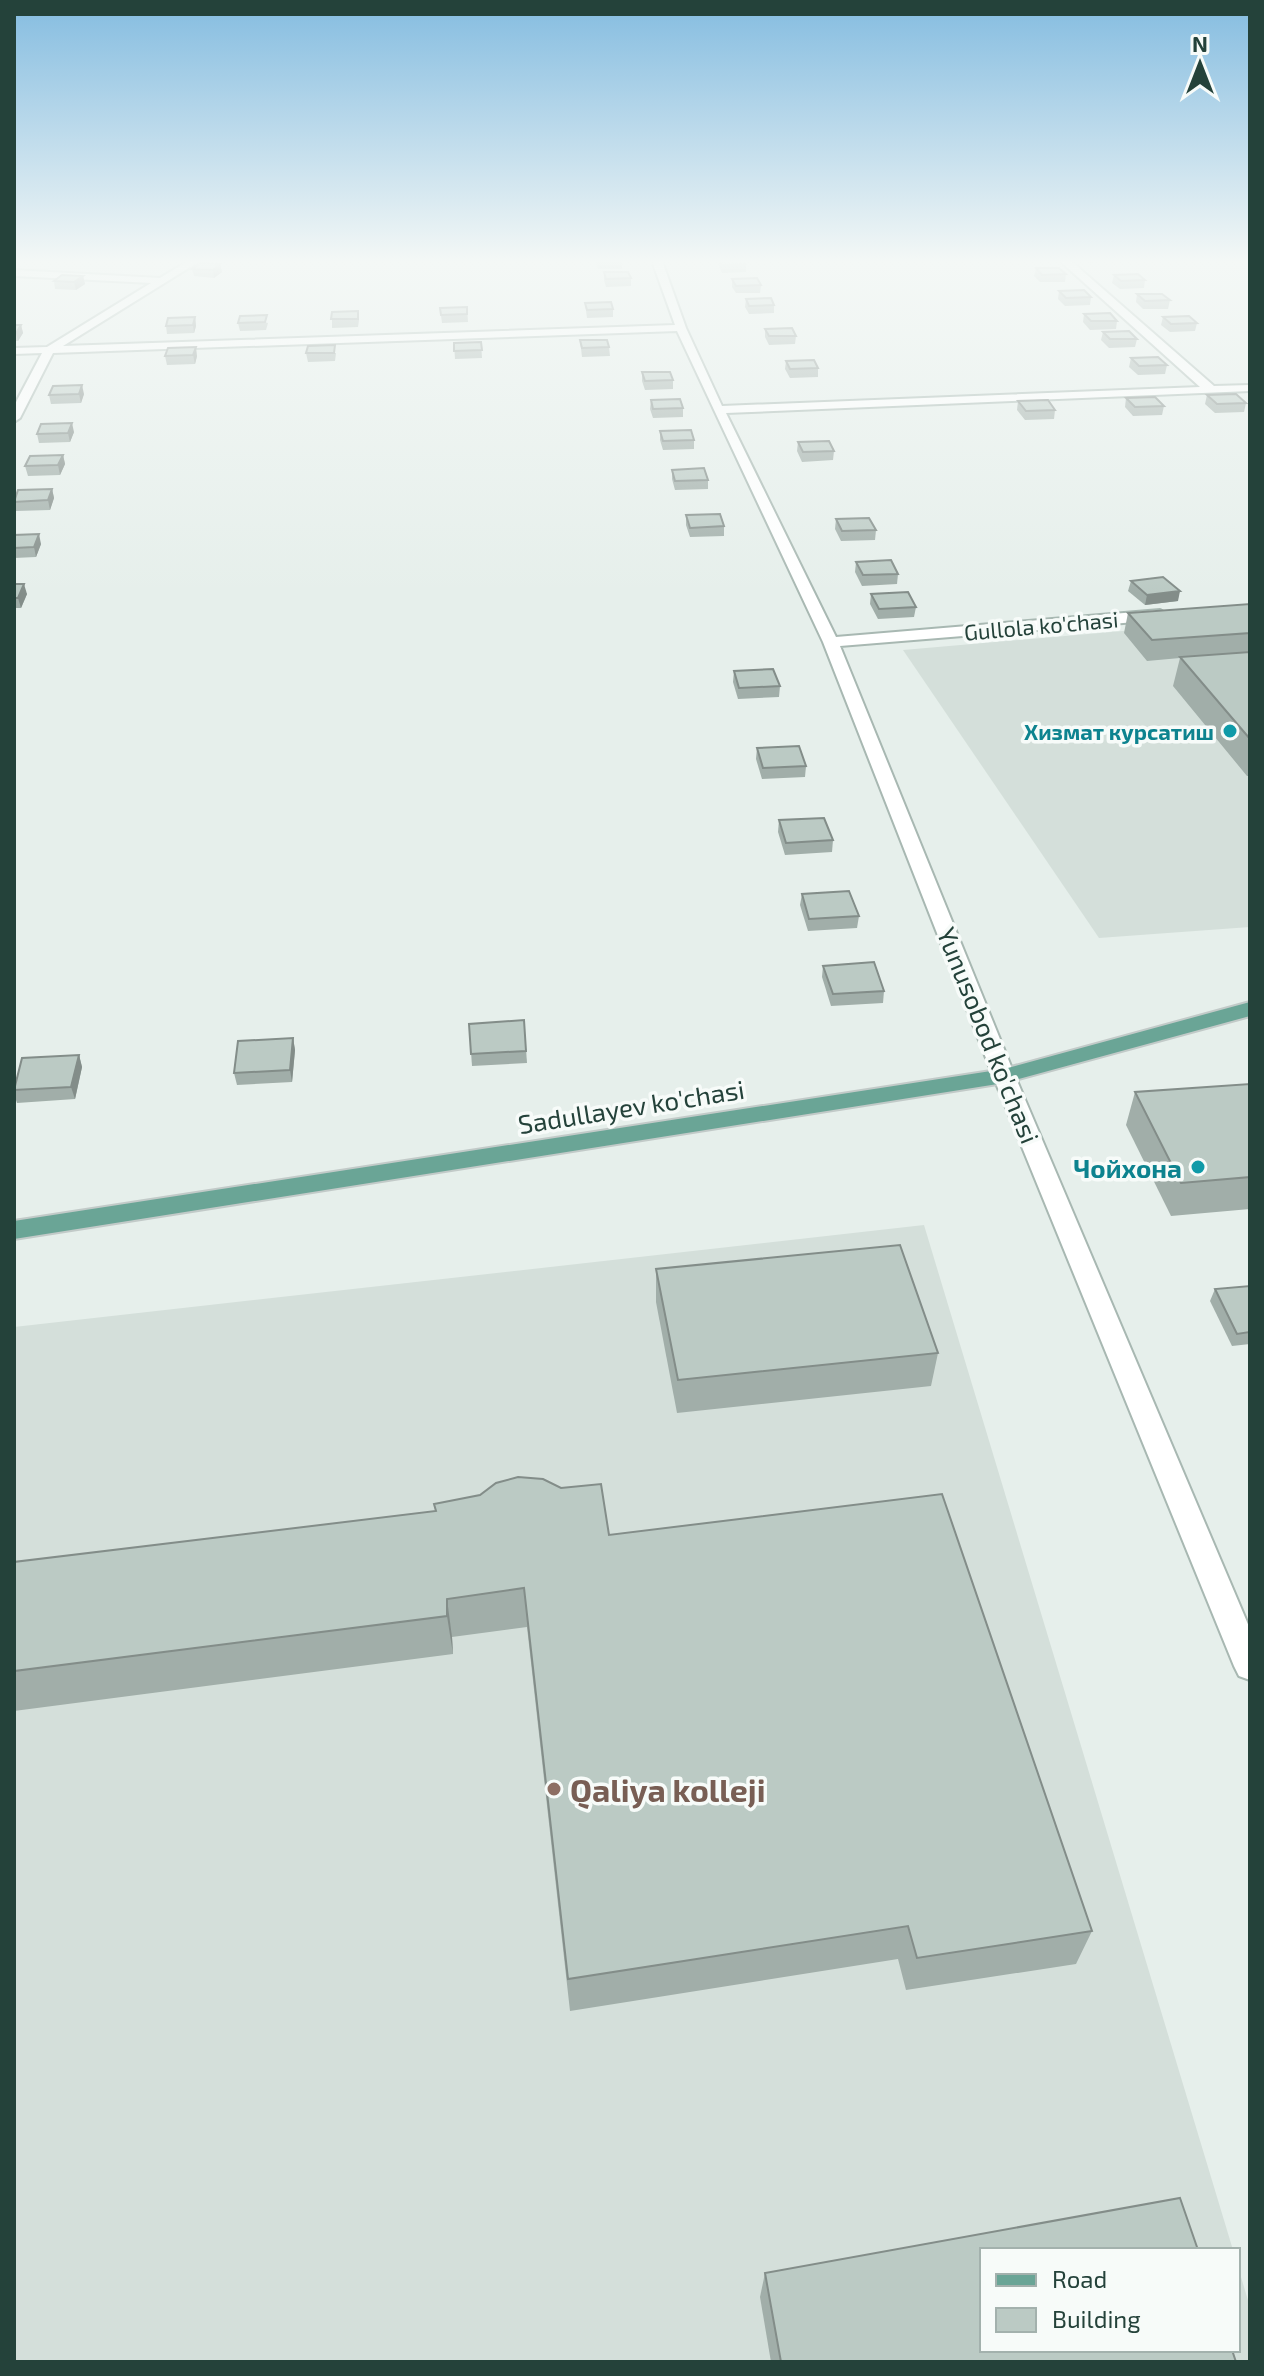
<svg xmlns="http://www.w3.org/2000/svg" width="1264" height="2376" viewBox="0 0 1264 2376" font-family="'Exo 2',sans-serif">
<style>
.built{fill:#d4dfda}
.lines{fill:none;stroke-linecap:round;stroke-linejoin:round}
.minor-casing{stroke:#a8b8b2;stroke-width:4}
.major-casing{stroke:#c2cac8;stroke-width:4}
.minor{fill:#fff;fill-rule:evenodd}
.major{fill:#6aa596;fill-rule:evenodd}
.wall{fill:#a1aea9}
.shaded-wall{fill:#838d89}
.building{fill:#bbcac4;stroke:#838d89;stroke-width:2}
.culture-dot{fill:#0f9aa8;stroke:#f7fbf9;stroke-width:3}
.education-dot{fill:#8d6e63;stroke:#f7fbf9;stroke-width:3}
.labels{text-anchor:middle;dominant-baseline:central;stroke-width:7;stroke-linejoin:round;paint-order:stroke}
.far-street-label{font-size:22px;fill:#24423a;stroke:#f7fbf9}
.far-culture-label{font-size:22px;font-weight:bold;fill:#0d838f;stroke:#f7fbf9;text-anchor:end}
.street-label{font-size:26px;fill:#24423a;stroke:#f7fbf9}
.culture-label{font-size:26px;font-weight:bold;fill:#0d838f;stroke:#f7fbf9;text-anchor:end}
.near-education-label{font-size:32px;font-weight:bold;fill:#785e54;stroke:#f7fbf9;text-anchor:start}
</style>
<rect width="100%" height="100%" fill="#e6efeb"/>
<!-- built -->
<g class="built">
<path d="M 1250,620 L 1250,927 L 1099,938 L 903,650 Z"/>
<path d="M 924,1225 L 1233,2250 L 982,2250 L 982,2350 L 1238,2350 L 1238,2267 L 1250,2307 L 1250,2362 L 14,2362 L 14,1327 Z"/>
</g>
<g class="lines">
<defs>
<path id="minor" d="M 188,261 L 200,261 L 63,346 L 675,325 L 652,261 L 662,261 L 686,328 L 722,406 L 1200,387 L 1060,261 L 1071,261 L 1214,386 L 1250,385 L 1250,391 L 726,413 L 836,637 L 1160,610 L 1168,615 L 1160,620 L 840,646 L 1015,1076 L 1250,1629 L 1250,1680 L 1239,1676 L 1234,1666 L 993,1076 L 823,642 L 677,331 L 53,353 L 20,418 L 14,422 L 14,406 L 42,353 L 14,354 L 14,348 L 47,347 L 151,283 L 14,276 L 14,270 L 160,278 Z"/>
<path id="major" d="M 1250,1002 L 1250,1016 L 1004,1083 L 14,1239 L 14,1221 L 1004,1069 Z"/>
</defs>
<!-- minor casing -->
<use href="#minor" class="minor-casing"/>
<!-- major casing -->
<use href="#major" class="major-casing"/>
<!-- minor -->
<use href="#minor" class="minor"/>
<!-- major -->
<use href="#major" class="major"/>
</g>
<!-- wall -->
<g class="wall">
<path d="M 596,261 L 622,261 L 622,269 L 598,269 Z"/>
<path d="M 719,261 L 745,261 L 746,264 L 746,272 L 722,273 L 719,266 Z"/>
<path d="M 1088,261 L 1113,261 L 1089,263 Z"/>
<path d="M 220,264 L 222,272 L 214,278 L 194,276 L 192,269 Z"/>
<path d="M 1036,268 L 1066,274 L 1065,282 L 1040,282 L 1034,276 Z"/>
<path d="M 604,272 L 631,278 L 631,286 L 606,287 L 604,280 Z"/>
<path d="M 1114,275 L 1145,280 L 1144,288 L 1120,289 L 1112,283 Z"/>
<path d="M 83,276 L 85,284 L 76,290 L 55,289 L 54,281 Z"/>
<path d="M 732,279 L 761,285 L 760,293 L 736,293 L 732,287 Z"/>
<path d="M 1059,291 L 1091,297 L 1090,305 L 1065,306 L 1058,299 Z"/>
<path d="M 1137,294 L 1170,300 L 1168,309 L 1143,309 L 1136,302 Z"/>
<path d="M 746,299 L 774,305 L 774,313 L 749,314 L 745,307 Z"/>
<path d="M 585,303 L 613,309 L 613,317 L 587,318 Z"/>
<path d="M 467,307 L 468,322 L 442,323 L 440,308 Z"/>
<path d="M 332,312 L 359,320 L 358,327 L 332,328 Z"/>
<path d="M 1084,314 L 1117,321 L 1116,329 L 1090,330 L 1083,322 Z"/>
<path d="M 240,316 L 268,323 L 266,330 L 240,331 L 238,323 Z"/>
<path d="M 195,317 L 196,326 L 194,333 L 167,334 L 166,326 Z"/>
<path d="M 1163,317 L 1197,323 L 1195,331 L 1170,332 L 1161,325 Z"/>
<path d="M 14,325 L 21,325 L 23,333 L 18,341 L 14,341 Z"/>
<path d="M 765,329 L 796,336 L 795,344 L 769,345 L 765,337 Z"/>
<path d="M 1103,332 L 1137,339 L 1135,347 L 1109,348 L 1101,340 Z"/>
<path d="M 580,340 L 609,347 L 610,356 L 582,357 Z"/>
<path d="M 481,342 L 482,358 L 455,359 L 454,343 Z"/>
<path d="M 306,353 L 336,353 L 335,361 L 308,362 Z"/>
<path d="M 165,356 L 197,356 L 195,364 L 167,365 Z"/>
<path d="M 1131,358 L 1167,365 L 1165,374 L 1138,375 L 1129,367 Z"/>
<path d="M 786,361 L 818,368 L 818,377 L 790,378 L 785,369 Z"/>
<path d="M 642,372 L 673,380 L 673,389 L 645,390 L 642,381 Z"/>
<path d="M 84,394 L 81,403 L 51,404 L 49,395 Z"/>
<path d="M 1207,395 L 1246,403 L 1244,412 L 1215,413 L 1205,404 Z"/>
<path d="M 1126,398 L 1164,406 L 1162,415 L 1133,416 L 1125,407 Z"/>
<path d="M 651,400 L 683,408 L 683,417 L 653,418 L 650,409 Z"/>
<path d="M 1018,401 L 1055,410 L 1054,419 L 1025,420 L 1017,410 Z"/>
<path d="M 660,431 L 694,440 L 694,449 L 663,450 L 660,440 Z"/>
<path d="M 74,432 L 70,442 L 39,443 L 37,434 Z"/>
<path d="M 798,442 L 834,451 L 833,460 L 802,462 L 797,451 Z"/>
<path d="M 63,455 L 65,464 L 60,475 L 28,476 L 25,466 Z"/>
<path d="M 672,470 L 708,480 L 708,489 L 675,490 L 672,479 Z"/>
<path d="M 52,489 L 54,498 L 50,510 L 16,511 L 14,499 Z"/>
<path d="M 686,515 L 724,526 L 724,536 L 690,537 L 686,525 Z"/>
<path d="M 836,519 L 876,530 L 875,540 L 841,541 L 835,529 Z"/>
<path d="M 14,535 L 41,544 L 36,557 L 14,558 Z"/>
<path d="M 856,562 L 898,574 L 897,584 L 862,586 L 855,572 Z"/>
<path d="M 1131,581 L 1178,601 L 1145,605 L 1128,591 Z"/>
<path d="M 14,584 L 27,594 L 21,608 L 14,608 Z"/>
<path d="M 871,594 L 916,607 L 914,617 L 878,619 L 870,604 Z"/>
<path d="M 1250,604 L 1250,776 L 1247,776 L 1173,686 L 1180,658 L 1147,661 L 1124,633 L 1128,613 Z"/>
<path d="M 734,671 L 780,686 L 779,697 L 738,699 L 733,682 Z"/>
<path d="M 757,748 L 806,766 L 805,777 L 762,779 L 756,759 Z"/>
<path d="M 779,820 L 833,840 L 832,852 L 785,855 L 778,832 Z"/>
<path d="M 802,894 L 859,916 L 857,928 L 808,931 L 800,905 Z"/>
<path d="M 823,966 L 884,991 L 883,1003 L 831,1006 L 822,977 Z"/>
<path d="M 524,1020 L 527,1063 L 472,1066 L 469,1024 Z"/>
<path d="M 293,1038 L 295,1050 L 292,1082 L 237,1085 L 234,1073 Z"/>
<path d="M 79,1055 L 82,1067 L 75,1099 L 17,1103 L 14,1094 L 14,1087 Z"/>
<path d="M 1250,1084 L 1250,1209 L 1171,1216 L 1126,1125 L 1135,1092 Z"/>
<path d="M 656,1269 L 938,1353 L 931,1386 L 677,1413 L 656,1302 Z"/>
<path d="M 1250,1286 L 1250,1344 L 1232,1346 L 1210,1301 L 1215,1289 Z"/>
<path d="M 609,1535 L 1092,1931 L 1076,1964 L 906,1990 L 898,1959 L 570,2011 L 527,1627 L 452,1637 L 453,1654 L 14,1711 L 14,1562 Z"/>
<path d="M 765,2273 L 1236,2362 L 771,2362 L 760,2297 Z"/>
</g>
<!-- shaded-wall -->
<g class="shaded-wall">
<path d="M 220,264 L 222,272 L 214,278 L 213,270 Z"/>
<path d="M 83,276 L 85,284 L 76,290 L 74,282 Z"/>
<path d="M 195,317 L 196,326 L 194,333 L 193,325 Z"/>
<path d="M 21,325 L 23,333 L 18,341 L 16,333 Z"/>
<path d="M 196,347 L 197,356 L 195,364 L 193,355 Z"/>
<path d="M 82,385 L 84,394 L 81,403 L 79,394 Z"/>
<path d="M 72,423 L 74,432 L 70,442 L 68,433 Z"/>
<path d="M 63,455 L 65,464 L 60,475 L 58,465 Z"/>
<path d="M 52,489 L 54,498 L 50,510 L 48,500 Z"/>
<path d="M 39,534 L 41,544 L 36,557 L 34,547 Z"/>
<path d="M 24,584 L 27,594 L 21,608 L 18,598 Z"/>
<path d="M 1180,591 L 1178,601 L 1145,605 L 1147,595 Z"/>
<path d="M 293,1038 L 295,1050 L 292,1082 L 290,1070 Z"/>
<path d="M 79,1055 L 82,1067 L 75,1099 L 71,1087 Z"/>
<path d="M 447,1599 L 452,1637 L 453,1654 L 447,1616 Z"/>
</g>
<!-- building -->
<g class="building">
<path d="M 721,261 L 745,261 L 746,264 L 722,265 Z"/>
<path d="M 200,263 L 220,264 L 213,270 L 192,269 Z"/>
<path d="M 1036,268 L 1059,268 L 1066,274 L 1042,275 Z"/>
<path d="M 604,272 L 628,272 L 631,278 L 606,279 Z"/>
<path d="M 1138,274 L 1145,280 L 1121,281 L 1114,275 Z"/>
<path d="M 62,275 L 83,276 L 74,282 L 54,281 Z"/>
<path d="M 757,278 L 761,285 L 736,286 L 732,279 Z"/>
<path d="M 1084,290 L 1091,297 L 1066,298 L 1059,291 Z"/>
<path d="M 1137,294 L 1162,294 L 1170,300 L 1145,301 Z"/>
<path d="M 771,298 L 774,305 L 749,306 L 746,299 Z"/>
<path d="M 611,302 L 613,309 L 587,310 L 585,303 Z"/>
<path d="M 467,307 L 467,314 L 441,315 L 440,308 Z"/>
<path d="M 358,311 L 358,319 L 331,319 L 332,312 Z"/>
<path d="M 1110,313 L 1117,321 L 1091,321 L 1084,314 Z"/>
<path d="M 267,315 L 265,322 L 238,323 L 240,316 Z"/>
<path d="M 1189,316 L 1197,323 L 1171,324 L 1163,317 Z"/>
<path d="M 195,317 L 193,325 L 166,326 L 168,318 Z"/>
<path d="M 14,325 L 21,325 L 16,333 L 14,333 Z"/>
<path d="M 792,328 L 796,336 L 769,336 L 765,329 Z"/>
<path d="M 1129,331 L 1137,339 L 1110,339 L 1103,332 Z"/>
<path d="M 580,340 L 607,340 L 609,347 L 582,348 Z"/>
<path d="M 481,342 L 482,350 L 454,351 L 454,343 Z"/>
<path d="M 335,345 L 334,353 L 306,353 L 308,346 Z"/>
<path d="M 196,347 L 193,355 L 165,356 L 168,348 Z"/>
<path d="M 1158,357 L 1167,365 L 1139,366 L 1131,358 Z"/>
<path d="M 814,360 L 818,368 L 790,369 L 786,361 Z"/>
<path d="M 642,372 L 670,372 L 673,380 L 645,381 Z"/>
<path d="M 82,385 L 79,394 L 49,395 L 53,386 Z"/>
<path d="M 1236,394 L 1246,403 L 1217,404 L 1207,395 Z"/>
<path d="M 1155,397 L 1164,406 L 1135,407 L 1126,398 Z"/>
<path d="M 680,399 L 683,408 L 653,409 L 651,400 Z"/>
<path d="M 1048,400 L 1055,410 L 1026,411 L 1018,401 Z"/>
<path d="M 72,423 L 68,433 L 37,434 L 41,424 Z"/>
<path d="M 691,430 L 694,440 L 663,441 L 660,431 Z"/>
<path d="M 829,441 L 834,451 L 803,452 L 798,442 Z"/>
<path d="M 63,455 L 58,465 L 25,466 L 30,456 Z"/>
<path d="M 704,468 L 708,480 L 675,481 L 672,470 Z"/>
<path d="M 52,489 L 48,500 L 14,502 L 18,490 Z"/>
<path d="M 720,514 L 724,526 L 690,528 L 686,515 Z"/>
<path d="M 869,518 L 876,530 L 842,531 L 836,519 Z"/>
<path d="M 39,534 L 34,547 L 14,548 L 14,535 Z"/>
<path d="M 891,560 L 898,574 L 863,575 L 856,562 Z"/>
<path d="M 1163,577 L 1180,591 L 1147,595 L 1131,581 Z"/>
<path d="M 14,584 L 24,584 L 18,598 L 14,598 Z"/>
<path d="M 908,592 L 916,607 L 879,609 L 871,594 Z"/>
<path d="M 1250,604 L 1250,633 L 1152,640 L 1128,613 Z"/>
<path d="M 1250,652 L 1250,739 L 1180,657 Z"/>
<path d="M 773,669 L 780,686 L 739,688 L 734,671 Z"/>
<path d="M 799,746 L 806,766 L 763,768 L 757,748 Z"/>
<path d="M 824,818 L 833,840 L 786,843 L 779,820 Z"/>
<path d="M 849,891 L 859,916 L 809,919 L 802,894 Z"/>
<path d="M 874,962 L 884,991 L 833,994 L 823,966 Z"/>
<path d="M 524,1020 L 526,1051 L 471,1054 L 469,1024 Z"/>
<path d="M 293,1038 L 290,1070 L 234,1073 L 238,1041 Z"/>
<path d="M 79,1055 L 71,1087 L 14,1090 L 22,1058 Z"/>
<path d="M 1250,1084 L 1250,1177 L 1181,1183 L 1135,1092 Z"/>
<path d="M 900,1245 L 938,1353 L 678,1380 L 656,1269 Z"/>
<path d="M 1250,1286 L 1250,1332 L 1237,1334 L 1215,1289 Z"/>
<path d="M 518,1477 L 543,1479 L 561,1488 L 601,1484 L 609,1535 L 942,1494 L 1092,1931 L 917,1958 L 908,1926 L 568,1979 L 524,1588 L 447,1599 L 447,1616 L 14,1671 L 14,1562 L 436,1511 L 434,1504 L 480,1495 L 496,1483 Z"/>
<path d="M 1180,2198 L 1198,2250 L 982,2250 L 982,2350 L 1232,2350 L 1236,2362 L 781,2362 L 765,2273 Z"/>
</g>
<!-- sky -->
<linearGradient id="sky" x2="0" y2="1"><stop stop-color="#84bce0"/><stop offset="0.44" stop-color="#f4f8f6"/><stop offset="1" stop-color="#f4f8f6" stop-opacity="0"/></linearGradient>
<rect width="1264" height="594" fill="url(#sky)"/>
<!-- markers -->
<g class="culture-dot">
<circle cx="1230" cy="731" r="8"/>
<circle cx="1198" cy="1167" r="8"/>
</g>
<circle class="education-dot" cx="554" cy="1789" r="8"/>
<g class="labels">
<!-- far-street labels -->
<g class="far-street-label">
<text transform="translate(1041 625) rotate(-5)">Gullola ko'chasi</text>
</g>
<!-- far-culture labels -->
<g class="far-culture-label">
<text x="1214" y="731">Хизмат курсатиш</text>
</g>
<!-- street labels -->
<g class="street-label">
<text transform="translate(989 1035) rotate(68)">Yunusobod ko'chasi</text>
<text transform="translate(631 1106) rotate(-9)">Sadullayev ko'chasi</text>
</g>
<!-- culture labels -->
<g class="culture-label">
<text x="1182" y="1167">Чойхона</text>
</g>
<!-- near-education labels -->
<g class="near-education-label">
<text x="570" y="1789">Qaliya kolleji</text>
</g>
</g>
<!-- border -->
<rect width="1264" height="2376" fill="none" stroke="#24423a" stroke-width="32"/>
<!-- legend -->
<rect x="980" y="2248" width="260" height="104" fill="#f7fbf9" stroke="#a3b1ad" stroke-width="2"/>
<rect x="996" y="2274" width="40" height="12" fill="#6aa596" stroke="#a3b1ad" stroke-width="2"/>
<text x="1052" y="2288" font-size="24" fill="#24423a">Road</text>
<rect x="996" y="2308" width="40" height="24" fill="#bbcac4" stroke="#a3b1ad" stroke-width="2"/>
<text x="1052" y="2328" font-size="24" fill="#24423a">Building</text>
<!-- north arrow -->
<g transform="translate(1200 64)" stroke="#f7fbf9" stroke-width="6" paint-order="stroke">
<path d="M0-6L14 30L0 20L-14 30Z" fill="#24423a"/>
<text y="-12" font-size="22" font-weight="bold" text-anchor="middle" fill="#24423a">N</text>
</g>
</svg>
